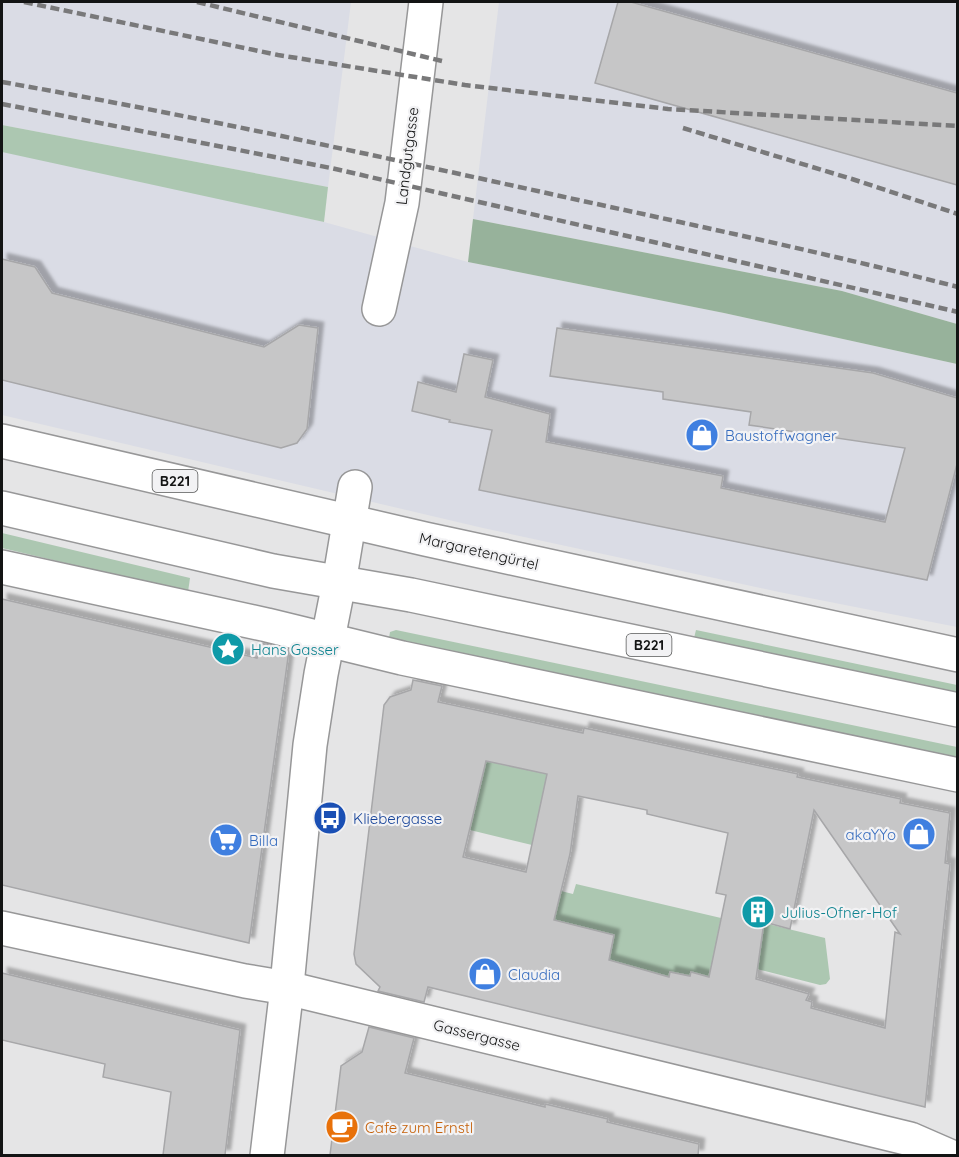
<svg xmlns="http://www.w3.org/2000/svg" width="959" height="1157" viewBox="0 0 959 1157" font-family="Quicksand,sans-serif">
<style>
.built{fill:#dadce5}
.green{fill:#acc7b1}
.forest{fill:#97b29b}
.building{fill:#c6c6c7;stroke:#a7a7a9;stroke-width:1.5;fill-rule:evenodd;filter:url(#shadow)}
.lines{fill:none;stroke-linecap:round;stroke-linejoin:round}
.minor-casing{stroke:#979798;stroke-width:36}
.major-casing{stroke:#979798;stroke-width:36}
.minor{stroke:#fff;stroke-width:33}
.major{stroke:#fff;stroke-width:33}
.rail{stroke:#79797a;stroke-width:4.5;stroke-dasharray:9 4.5;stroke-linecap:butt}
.labels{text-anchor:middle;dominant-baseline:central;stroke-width:4.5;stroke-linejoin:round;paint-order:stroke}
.shield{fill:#f2f2f4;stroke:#565757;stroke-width:1.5}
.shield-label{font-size:14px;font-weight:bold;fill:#131414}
.street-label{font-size:15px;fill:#131414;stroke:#f2f2f4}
.shop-label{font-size:15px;fill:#366cbe;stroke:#f2f2f4;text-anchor:start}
.culture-label{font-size:15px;fill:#0d838f;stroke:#f2f2f4;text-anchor:start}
.transit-label{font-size:15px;fill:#164399;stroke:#f2f2f4;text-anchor:start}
.food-label{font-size:15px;fill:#c56008;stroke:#f2f2f4;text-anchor:start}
</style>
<defs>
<filter id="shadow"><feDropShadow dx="5.5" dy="-5.5" stdDeviation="1.5" flood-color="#0004"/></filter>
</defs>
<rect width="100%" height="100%" fill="#e5e5e6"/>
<!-- built -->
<g class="built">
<path d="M 2,2 L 351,2 L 328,187 L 2,125 Z"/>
<path d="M 499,2 L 957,2 L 957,324 L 842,291 L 473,219 Z"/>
<path d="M 2,150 L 324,222 L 468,262 L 724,313 L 957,364 L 957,627 L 779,592 L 483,528 L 2,415 Z"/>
</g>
<!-- green -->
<g class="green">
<path d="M 2,125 L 328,187 L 324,222 L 2,152 Z"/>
<path d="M 2,533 L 190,578 L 188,592 L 2,548 Z"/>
<path d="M 396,630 L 957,747 L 957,758 L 393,641 L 389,638 L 390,632 Z"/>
<path d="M 696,630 L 957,685 L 957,692 L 694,638 Z"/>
<path d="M 486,761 L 555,776 L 532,845 L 470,830 Z"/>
<path d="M 576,884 L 721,918 L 717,937 L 764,923 L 825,938 L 830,979 L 826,984 L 820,985 L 753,968 L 706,980 L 707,976 L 691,972 L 690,976 L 670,972 L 669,977 L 649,971 L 647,974 L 608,964 L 614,936 L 594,930 L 547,948 L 561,891 L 573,894 Z"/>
</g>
<!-- forest -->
<path class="forest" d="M 473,219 L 842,291 L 957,324 L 957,364 L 724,313 L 468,262 Z"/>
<!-- building -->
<g class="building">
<path d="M 618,2 L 631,2 L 957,93 L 957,185 L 595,83 Z"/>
<path d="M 2,259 L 35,267 L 52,293 L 264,347 L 299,325 L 318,328 L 307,429 L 297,443 L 281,448 L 2,380 Z"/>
<path d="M 557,328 L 873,373 L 957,398 L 957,464 L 927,580 L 479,490 L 492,430 L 449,422 L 450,420 L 412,411 L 418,382 L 456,392 L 464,354 L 493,360 L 485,397 L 550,414 L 546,442 L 723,476 L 721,488 L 885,522 L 905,448 L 749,425 L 751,412 L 663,399 L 663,392 L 550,376 Z"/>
<path d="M 2,599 L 257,658 L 260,643 L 289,650 L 249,943 L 2,885 Z"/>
<path d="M 413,680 L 442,686 L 438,702 L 583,733 L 584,728 L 798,774 L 797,777 L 901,799 L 900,803 L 950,813 L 945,863 L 950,864 L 925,1107 L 428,987 L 424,1002 L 378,991 L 380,987 L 356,964 L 354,954 L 384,705 L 390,697 L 411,690 ZM 486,761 L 547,774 L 526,872 L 463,857 ZM 578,796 L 647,810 L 647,814 L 728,833 L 716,893 L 726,895 L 709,977 L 691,972 L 690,976 L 670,972 L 669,977 L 609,960 L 614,935 L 554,920 L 570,854 ZM 814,810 L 900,934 L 895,932 L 885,1028 L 811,1008 L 812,1002 L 806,1000 L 809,994 L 756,979 L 764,922 L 790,929 Z"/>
<path d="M 2,973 L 240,1030 L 225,1155 L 163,1155 L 171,1092 L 103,1077 L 105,1064 L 2,1040 Z"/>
<path d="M 369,1027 L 414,1038 L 405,1073 L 545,1107 L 545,1104 L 608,1119 L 607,1122 L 699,1144 L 698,1155 L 330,1155 L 341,1066 L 362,1052 Z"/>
</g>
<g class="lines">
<defs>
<g id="minor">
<path d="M 379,309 L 402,203 L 426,2"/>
<path d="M 2,567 L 267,625 L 402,658 L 958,775"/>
<path d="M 2,928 L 245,981 L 287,988 L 910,1139 L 949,1156"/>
<path d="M 267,1156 L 286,996 L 310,745 L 321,674 L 339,583 L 355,487"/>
</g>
<g id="major">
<path d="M 2,441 L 425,539 L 958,655"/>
<path d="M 2,508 L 273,571 L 411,595 L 958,710"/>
</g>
</defs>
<!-- minor casing -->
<use href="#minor" class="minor-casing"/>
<!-- major casing -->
<use href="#major" class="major-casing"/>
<!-- minor -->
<use href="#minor" class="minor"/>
<!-- major -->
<use href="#major" class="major"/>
<!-- rail -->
<g class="rail">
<path d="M 24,2 L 278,55 L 465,85 L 668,109 L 958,126"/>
<path d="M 197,2 L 446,62"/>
<path d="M 2,82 C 189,115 374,155 560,196 C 693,225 826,253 958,287"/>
<path d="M 2,104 L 331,168 L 958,312"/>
<path d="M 683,128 L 852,179 L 958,214"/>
</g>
</g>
<!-- icons -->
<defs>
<symbol id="shop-disc" viewBox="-11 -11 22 22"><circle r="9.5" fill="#3f7fe0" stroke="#f2f2f4"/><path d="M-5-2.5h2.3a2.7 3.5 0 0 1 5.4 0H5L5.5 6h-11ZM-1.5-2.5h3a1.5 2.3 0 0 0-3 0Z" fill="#fff"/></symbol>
<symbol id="sight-disc" viewBox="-11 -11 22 22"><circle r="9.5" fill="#0f9aa8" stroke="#f2f2f4"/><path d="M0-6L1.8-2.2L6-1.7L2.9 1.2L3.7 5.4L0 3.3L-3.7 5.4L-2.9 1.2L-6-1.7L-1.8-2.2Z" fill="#fff"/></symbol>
<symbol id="bus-disc" viewBox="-11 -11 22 22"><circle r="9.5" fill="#1a4fb4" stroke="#f2f2f4"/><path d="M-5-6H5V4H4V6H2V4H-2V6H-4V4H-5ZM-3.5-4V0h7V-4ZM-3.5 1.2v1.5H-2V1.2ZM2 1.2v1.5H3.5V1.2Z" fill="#fff"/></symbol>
<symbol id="supermarket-disc" viewBox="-11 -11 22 22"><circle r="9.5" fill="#3f7fe0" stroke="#f2f2f4"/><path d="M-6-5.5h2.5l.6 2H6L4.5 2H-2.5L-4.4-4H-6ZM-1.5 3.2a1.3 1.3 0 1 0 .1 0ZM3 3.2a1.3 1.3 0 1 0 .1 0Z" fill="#fff"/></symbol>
<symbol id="building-disc" viewBox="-11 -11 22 22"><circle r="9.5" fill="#0f9aa8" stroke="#f2f2f4"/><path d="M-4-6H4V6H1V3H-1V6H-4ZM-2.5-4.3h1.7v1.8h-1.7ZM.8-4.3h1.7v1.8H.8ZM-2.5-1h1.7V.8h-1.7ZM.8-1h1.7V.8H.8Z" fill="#fff"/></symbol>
<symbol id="cafe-disc" viewBox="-11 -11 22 22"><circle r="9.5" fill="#e8710a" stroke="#f2f2f4"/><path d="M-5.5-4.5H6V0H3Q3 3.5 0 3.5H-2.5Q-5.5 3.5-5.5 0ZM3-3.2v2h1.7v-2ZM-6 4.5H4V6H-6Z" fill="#fff"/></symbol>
</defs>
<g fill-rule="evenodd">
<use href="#shop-disc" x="683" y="416" width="38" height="38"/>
<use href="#sight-disc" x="209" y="630" width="38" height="38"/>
<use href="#bus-disc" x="311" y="799" width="38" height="38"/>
<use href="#shop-disc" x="900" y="815" width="38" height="38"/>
<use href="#supermarket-disc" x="207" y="821" width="38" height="38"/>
<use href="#building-disc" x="739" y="893" width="38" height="38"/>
<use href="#shop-disc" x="466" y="955" width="38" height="38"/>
<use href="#cafe-disc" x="323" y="1108" width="38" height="38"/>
</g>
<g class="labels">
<!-- shield labels -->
<g class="shield">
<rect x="152.5" y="470" width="45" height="22" rx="4.5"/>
<rect x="626.5" y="634" width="45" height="22" rx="4.5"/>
</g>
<g class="shield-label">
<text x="175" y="481">B221</text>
<text x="649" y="645">B221</text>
</g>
<!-- street labels -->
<g class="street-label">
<text transform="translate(407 156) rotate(-83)">Landgutgasse</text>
<text transform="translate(479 551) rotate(13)">Margaretengürtel</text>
<text transform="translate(477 1035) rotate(14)">Gassergasse</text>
</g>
<!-- shop labels -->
<g class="shop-label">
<text x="725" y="435">Baustoffwagner</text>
<text x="896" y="834" text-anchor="end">akaYYo</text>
<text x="249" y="840">Billa</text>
<text x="508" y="974">Claudia</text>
</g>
<!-- culture labels -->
<g class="culture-label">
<text x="251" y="649">Hans Gasser</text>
<text x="781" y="912">Julius-Ofner-Hof</text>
</g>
<!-- transit labels -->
<g class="transit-label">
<text x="353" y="818">Kliebergasse</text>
</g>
<!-- food labels -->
<g class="food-label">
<text x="365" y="1127">Cafe zum Ernstl</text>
</g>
</g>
<!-- border -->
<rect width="959" height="1157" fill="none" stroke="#131414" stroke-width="6"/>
</svg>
